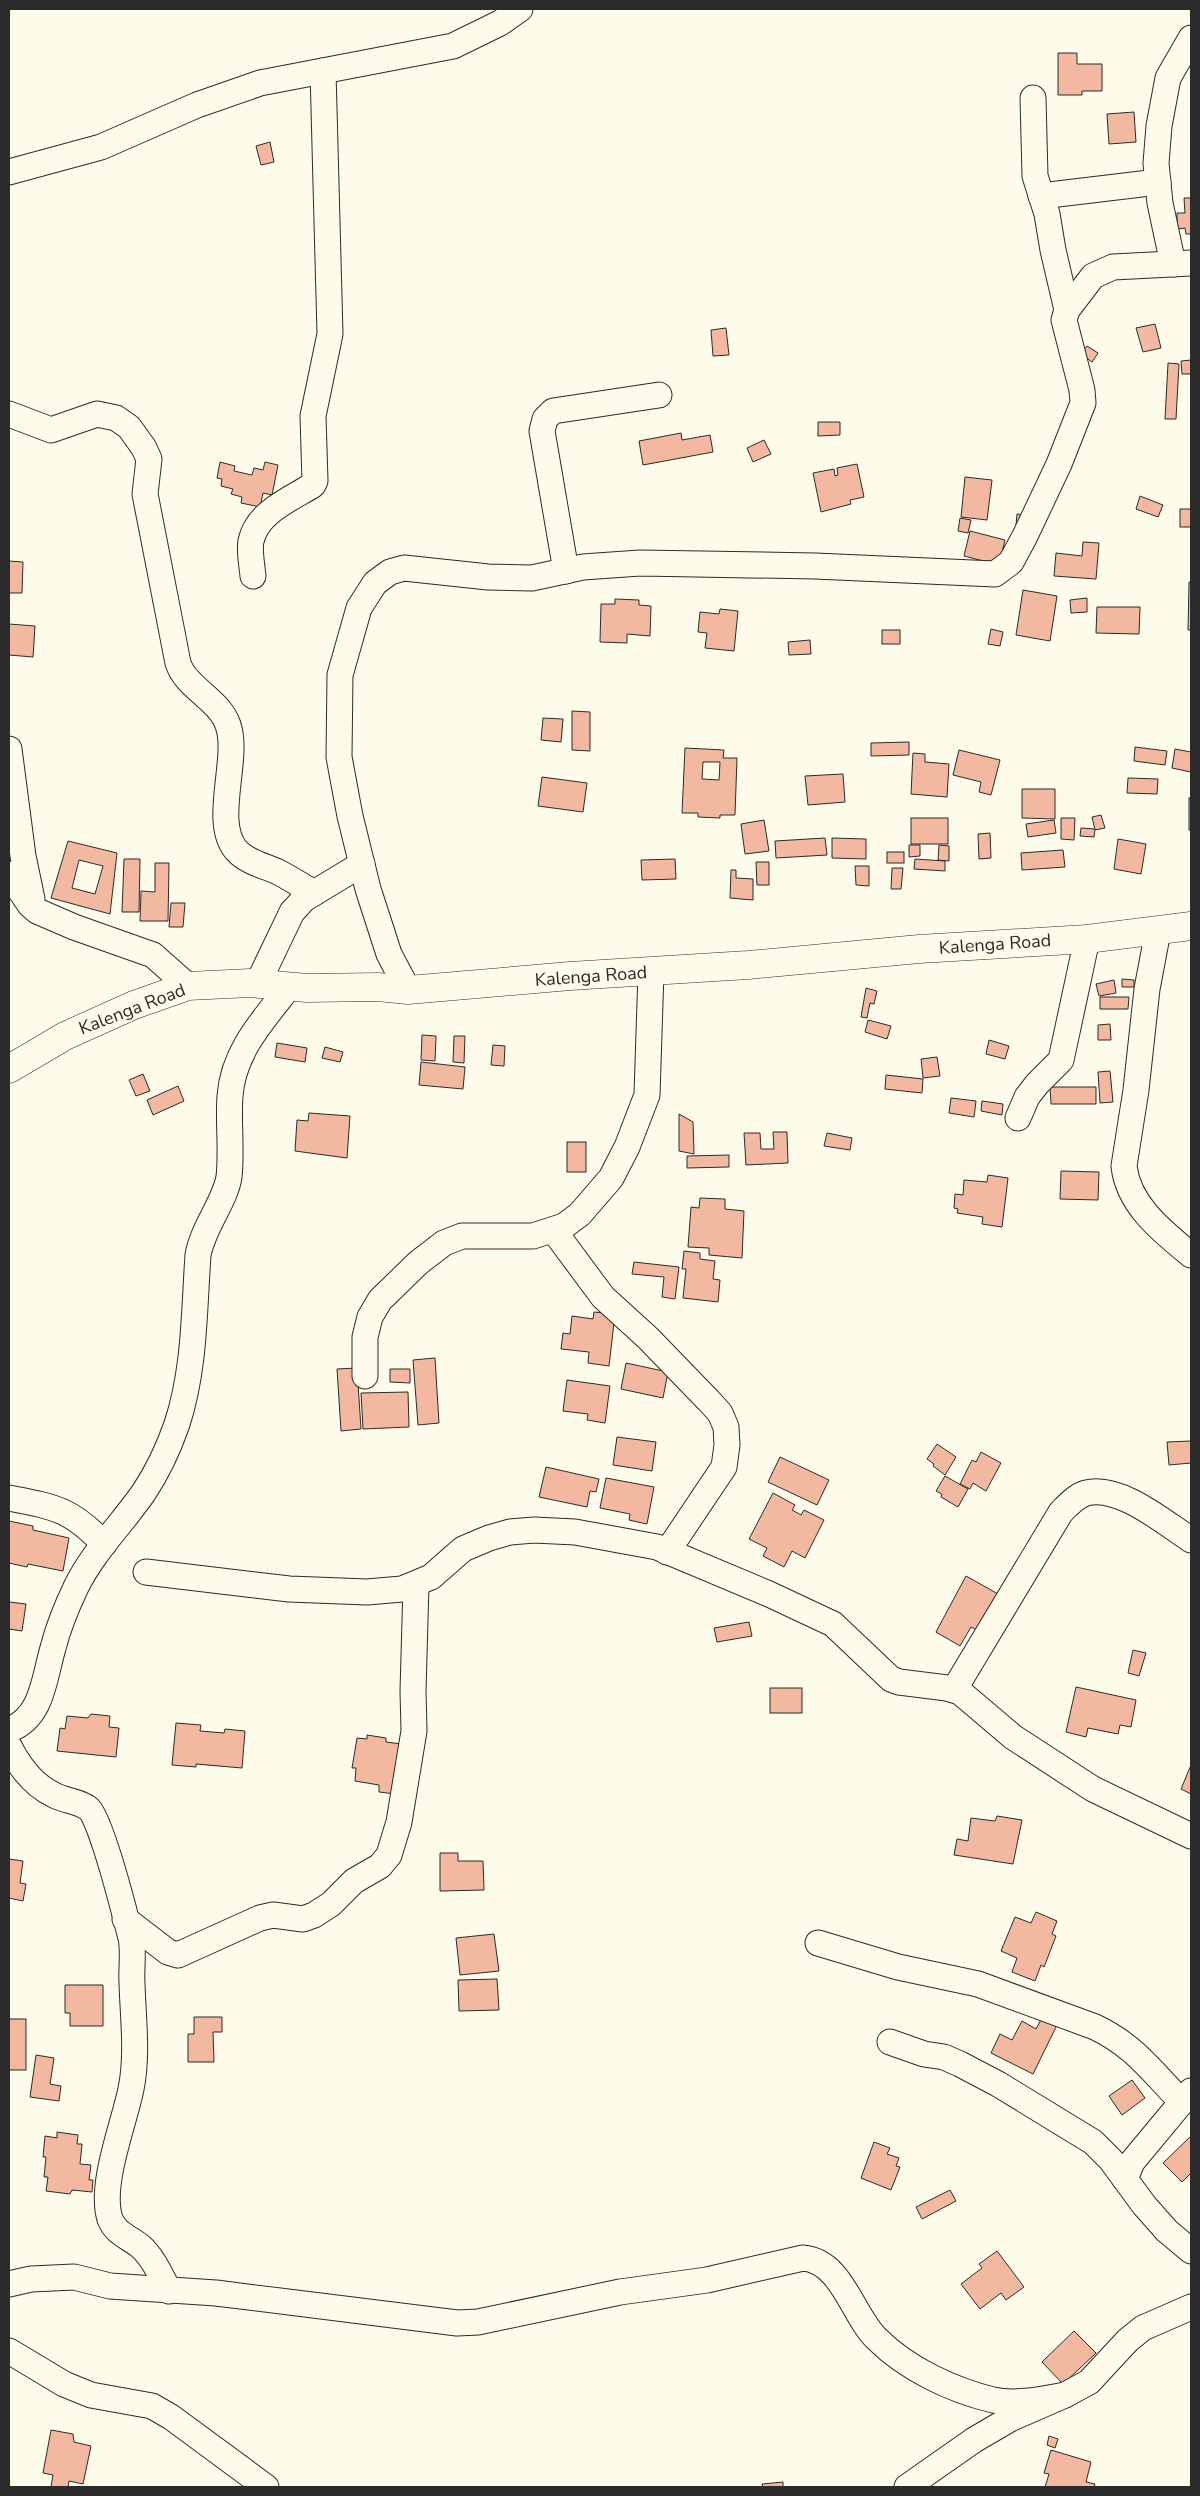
<svg xmlns="http://www.w3.org/2000/svg" width="1200" height="2496" viewBox="0 0 1200 2496" font-family="'Nunito Sans',sans-serif">
<style>
.building{fill:#f2b8a0;stroke:#2b2b2b;fill-rule:evenodd}
.lines{fill:none;stroke-linecap:round;stroke-linejoin:round}
.minor-casing{stroke:#2b2b2b;stroke-width:27}
.major-casing{stroke:#2b2b2b;stroke-width:29}
.minor{stroke:#fdfbea;stroke-width:25}
.major{stroke:#fdfbea;stroke-width:28}
.labels{text-anchor:middle;dominant-baseline:central;stroke-width:4;stroke-linejoin:round;paint-order:stroke}
.street-label{font-size:18px;fill:#2b2b2b;stroke:#fdfbea}
</style>
<rect width="100%" height="100%" fill="#fdfbea"/>
<!-- building -->
<g class="building">
<path d="M 1058,53 L 1077,53 L 1077,64 L 1102,64 L 1102,91 L 1082,91 L 1082,95 L 1058,95 Z"/>
<path d="M 1134,112 L 1136,142 L 1109,144 L 1107,114 Z"/>
<path d="M 270,142 L 274,162 L 261,165 L 256,146 Z"/>
<path d="M 1184,198 L 1191,198 L 1191,234 L 1186,234 L 1185,228 L 1177,229 L 1177,213 L 1185,213 Z"/>
<path d="M 1155,324 L 1161,348 L 1143,352 L 1136,328 Z"/>
<path d="M 726,328 L 729,355 L 713,356 L 711,330 Z"/>
<path d="M 1087,346 L 1098,353 L 1092,362 L 1081,354 Z"/>
<path d="M 1191,360 L 1191,374 L 1182,374 L 1181,361 Z"/>
<path d="M 1168,363 L 1179,364 L 1176,419 L 1165,419 Z"/>
<path d="M 818,422 L 840,422 L 840,435 L 818,436 Z"/>
<path d="M 681,433 L 682,440 L 710,435 L 713,452 L 643,465 L 639,441 Z"/>
<path d="M 764,440 L 771,454 L 753,462 L 747,448 Z"/>
<path d="M 220,462 L 235,466 L 234,471 L 252,475 L 254,468 L 263,470 L 265,462 L 278,465 L 272,495 L 263,493 L 260,507 L 241,503 L 242,497 L 231,494 L 233,489 L 221,486 L 222,479 L 217,478 Z"/>
<path d="M 857,464 L 864,497 L 850,500 L 851,504 L 821,512 L 813,473 L 834,469 L 835,476 L 838,475 L 837,468 Z"/>
<path d="M 965,477 L 992,480 L 987,520 L 961,517 Z"/>
<path d="M 1140,496 L 1163,505 L 1158,517 L 1136,509 Z"/>
<rect x="1180" y="509" width="11" height="18"/>
<path d="M 1017,514 L 1028,515 L 1026,527 L 1016,525 Z"/>
<path d="M 960,518 L 971,520 L 968,533 L 958,531 Z"/>
<path d="M 970,531 L 1005,540 L 999,565 L 964,556 Z"/>
<path d="M 1083,542 L 1099,543 L 1096,579 L 1054,576 L 1056,553 L 1082,556 Z"/>
<path d="M 9,561 L 23,562 L 22,593 L 9,593 Z"/>
<path d="M 1189,582 L 1191,582 L 1191,630 L 1188,630 Z"/>
<path d="M 1023,590 L 1057,596 L 1050,641 L 1016,635 Z"/>
<path d="M 1087,598 L 1087,612 L 1071,613 L 1070,600 Z"/>
<path d="M 615,599 L 639,600 L 639,605 L 651,606 L 650,636 L 627,634 L 627,643 L 600,642 L 601,604 L 615,604 Z"/>
<path d="M 1097,607 L 1140,607 L 1139,634 L 1096,633 Z"/>
<path d="M 720,609 L 738,611 L 734,651 L 705,648 L 707,633 L 698,632 L 700,612 L 719,614 Z"/>
<path d="M 9,624 L 35,626 L 33,657 L 9,655 Z"/>
<path d="M 991,629 L 1003,632 L 1000,646 L 988,644 Z"/>
<rect x="882" y="630" width="18" height="14"/>
<path d="M 810,640 L 811,654 L 789,655 L 788,642 Z"/>
<path d="M 572,711 L 590,712 L 590,751 L 572,750 Z"/>
<path d="M 543,718 L 563,719 L 561,742 L 541,740 Z"/>
<path d="M 909,742 L 909,755 L 871,756 L 871,743 Z"/>
<path d="M 1135,747 L 1167,751 L 1165,765 L 1134,761 Z"/>
<path d="M 685,748 L 724,750 L 723,758 L 737,758 L 735,815 L 720,815 L 720,818 L 698,817 L 698,813 L 682,813 ZM 703,762 L 720,762 L 719,780 L 702,779 Z"/>
<path d="M 1175,749 L 1191,752 L 1191,772 L 1172,768 Z"/>
<path d="M 959,750 L 1000,760 L 991,795 L 979,792 L 981,782 L 953,775 Z"/>
<path d="M 913,753 L 925,754 L 925,762 L 949,764 L 947,797 L 911,794 Z"/>
<path d="M 843,774 L 845,802 L 808,805 L 805,776 Z"/>
<path d="M 542,777 L 587,783 L 583,812 L 538,806 Z"/>
<path d="M 1128,778 L 1158,779 L 1157,794 L 1127,793 Z"/>
<path d="M 1022,789 L 1055,789 L 1055,819 L 1022,818 Z"/>
<rect x="1189" y="798" width="2" height="32"/>
<path d="M 1101,815 L 1105,828 L 1095,830 L 1092,817 Z"/>
<rect x="911" y="818" width="37" height="26"/>
<path d="M 1061,818 L 1075,818 L 1074,840 L 1061,839 Z"/>
<path d="M 764,820 L 769,851 L 745,854 L 741,824 Z"/>
<path d="M 1054,820 L 1056,833 L 1028,837 L 1026,824 Z"/>
<path d="M 1081,828 L 1095,829 L 1094,837 L 1080,836 Z"/>
<path d="M 990,833 L 991,858 L 979,859 L 978,834 Z"/>
<path d="M 825,838 L 827,855 L 776,858 L 775,841 Z"/>
<path d="M 832,838 L 866,839 L 866,859 L 832,858 Z"/>
<path d="M 1118,839 L 1146,844 L 1141,874 L 1114,869 Z"/>
<path d="M 68,841 L 117,853 L 110,914 L 51,898 ZM 79,860 L 103,866 L 95,894 L 72,888 Z"/>
<path d="M 909,845 L 920,845 L 920,856 L 909,857 Z"/>
<path d="M 939,845 L 949,846 L 949,861 L 938,860 Z"/>
<path d="M 1063,850 L 1065,867 L 1022,870 L 1021,853 Z"/>
<rect x="887" y="852" width="17" height="11"/>
<path d="M 124,859 L 140,859 L 139,912 L 122,912 Z"/>
<path d="M 675,859 L 676,879 L 642,880 L 641,860 Z"/>
<path d="M 915,859 L 945,861 L 945,871 L 914,869 Z"/>
<path d="M 756,862 L 769,862 L 769,885 L 757,885 Z"/>
<path d="M 155,863 L 169,863 L 168,921 L 140,921 L 141,891 L 155,892 Z"/>
<path d="M 855,866 L 869,866 L 869,886 L 856,885 Z"/>
<path d="M 892,868 L 903,868 L 901,889 L 891,889 Z"/>
<path d="M 731,870 L 736,870 L 736,878 L 753,879 L 753,900 L 730,898 Z"/>
<path d="M 171,903 L 185,903 L 183,927 L 169,927 Z"/>
<path d="M 1122,979 L 1134,980 L 1134,987 L 1122,987 Z"/>
<path d="M 1114,980 L 1116,993 L 1099,996 L 1096,984 Z"/>
<path d="M 866,988 L 877,991 L 874,1004 L 870,1003 L 867,1018 L 861,1017 Z"/>
<path d="M 1100,997 L 1129,997 L 1128,1009 L 1100,1009 Z"/>
<path d="M 868,1020 L 891,1026 L 887,1039 L 865,1032 Z"/>
<path d="M 1110,1024 L 1111,1040 L 1098,1040 L 1098,1025 Z"/>
<path d="M 422,1035 L 436,1036 L 435,1061 L 421,1060 Z"/>
<path d="M 454,1036 L 465,1036 L 464,1063 L 453,1062 Z"/>
<path d="M 989,1040 L 1009,1046 L 1005,1059 L 986,1054 Z"/>
<path d="M 277,1043 L 307,1048 L 305,1062 L 275,1057 Z"/>
<path d="M 493,1045 L 505,1046 L 504,1066 L 491,1065 Z"/>
<path d="M 325,1047 L 343,1052 L 340,1062 L 322,1058 Z"/>
<path d="M 937,1057 L 940,1076 L 923,1078 L 921,1059 Z"/>
<path d="M 421,1062 L 465,1067 L 463,1089 L 419,1085 Z"/>
<path d="M 1110,1071 L 1113,1102 L 1100,1103 L 1098,1072 Z"/>
<path d="M 143,1074 L 150,1091 L 136,1096 L 129,1080 Z"/>
<path d="M 886,1075 L 923,1079 L 922,1093 L 885,1089 Z"/>
<path d="M 178,1086 L 184,1101 L 153,1115 L 147,1100 Z"/>
<path d="M 1050,1087 L 1096,1087 L 1096,1104 L 1051,1104 Z"/>
<path d="M 951,1098 L 976,1101 L 974,1117 L 949,1113 Z"/>
<path d="M 982,1101 L 1003,1104 L 1002,1115 L 981,1111 Z"/>
<path d="M 309,1113 L 350,1116 L 347,1158 L 295,1151 L 297,1120 L 308,1121 Z"/>
<path d="M 679,1114 L 693,1122 L 694,1154 L 679,1151 Z"/>
<path d="M 773,1132 L 787,1132 L 788,1163 L 746,1165 L 744,1133 L 760,1133 L 761,1149 L 774,1149 Z"/>
<path d="M 827,1133 L 852,1138 L 850,1150 L 824,1146 Z"/>
<rect x="567" y="1142" width="19" height="30"/>
<path d="M 729,1155 L 729,1167 L 687,1168 L 687,1156 Z"/>
<path d="M 1061,1171 L 1099,1172 L 1098,1200 L 1060,1199 Z"/>
<path d="M 988,1175 L 1008,1178 L 1002,1227 L 982,1224 L 983,1217 L 957,1213 L 958,1209 L 954,1208 L 955,1194 L 963,1195 L 964,1180 L 987,1182 Z"/>
<path d="M 700,1198 L 725,1199 L 725,1209 L 744,1211 L 742,1258 L 709,1255 L 709,1248 L 688,1247 L 691,1207 L 699,1208 Z"/>
<path d="M 684,1251 L 700,1253 L 700,1259 L 715,1261 L 713,1279 L 720,1280 L 718,1302 L 683,1298 L 686,1269 L 682,1269 Z"/>
<path d="M 634,1262 L 679,1267 L 675,1299 L 662,1297 L 664,1277 L 632,1274 Z"/>
<path d="M 594,1312 L 615,1314 L 609,1366 L 588,1363 L 589,1352 L 561,1349 L 563,1333 L 570,1334 L 572,1316 L 593,1319 Z"/>
<path d="M 435,1358 L 439,1423 L 418,1425 L 413,1360 Z"/>
<path d="M 626,1363 L 668,1372 L 663,1398 L 621,1389 Z"/>
<path d="M 357,1368 L 361,1429 L 341,1431 L 337,1369 Z"/>
<path d="M 390,1369 L 410,1369 L 410,1383 L 390,1382 Z"/>
<path d="M 567,1380 L 610,1386 L 605,1423 L 587,1420 L 588,1414 L 563,1411 Z"/>
<path d="M 408,1392 L 409,1427 L 363,1429 L 361,1393 Z"/>
<path d="M 617,1437 L 656,1442 L 652,1471 L 613,1465 Z"/>
<path d="M 1191,1441 L 1191,1463 L 1169,1465 L 1167,1442 Z"/>
<path d="M 937,1444 L 956,1457 L 945,1475 L 933,1466 L 934,1464 L 927,1459 Z"/>
<path d="M 981,1452 L 1001,1463 L 986,1491 L 973,1483 L 970,1489 L 960,1484 L 972,1460 L 976,1462 Z"/>
<path d="M 780,1457 L 829,1480 L 817,1505 L 768,1482 Z"/>
<path d="M 546,1467 L 599,1479 L 596,1492 L 590,1491 L 587,1507 L 539,1497 Z"/>
<path d="M 945,1476 L 968,1489 L 958,1507 L 941,1497 L 942,1494 L 936,1491 Z"/>
<path d="M 606,1478 L 654,1487 L 647,1524 L 629,1520 L 630,1514 L 600,1508 Z"/>
<path d="M 773,1493 L 795,1505 L 792,1510 L 801,1515 L 804,1510 L 824,1520 L 805,1558 L 792,1551 L 784,1567 L 763,1556 L 767,1548 L 749,1539 Z"/>
<path d="M 9,1521 L 33,1526 L 33,1530 L 69,1538 L 63,1571 L 28,1564 L 27,1567 L 9,1563 Z"/>
<path d="M 966,1576 L 1000,1595 L 980,1632 L 971,1627 L 960,1646 L 936,1632 Z"/>
<path d="M 9,1602 L 26,1604 L 22,1631 L 9,1629 Z"/>
<path d="M 749,1622 L 752,1636 L 717,1642 L 714,1628 Z"/>
<path d="M 1133,1650 L 1146,1653 L 1139,1676 L 1128,1673 Z"/>
<path d="M 1076,1687 L 1136,1700 L 1131,1727 L 1120,1725 L 1118,1734 L 1088,1728 L 1086,1737 L 1066,1732 Z"/>
<rect x="770" y="1688" width="32" height="25"/>
<path d="M 91,1714 L 110,1716 L 109,1727 L 119,1728 L 116,1757 L 57,1751 L 60,1728 L 65,1729 L 67,1716 L 88,1718 Z"/>
<path d="M 176,1723 L 201,1725 L 200,1731 L 224,1733 L 225,1729 L 245,1731 L 242,1768 L 196,1764 L 196,1767 L 172,1765 Z"/>
<path d="M 367,1735 L 386,1738 L 386,1742 L 402,1744 L 395,1794 L 379,1792 L 379,1785 L 355,1781 L 356,1768 L 352,1768 L 357,1738 L 367,1739 Z"/>
<path d="M 1191,1765 L 1191,1794 L 1181,1789 Z"/>
<path d="M 997,1816 L 1022,1820 L 1013,1864 L 954,1855 L 957,1839 L 968,1841 L 971,1818 L 995,1821 Z"/>
<path d="M 440,1853 L 458,1853 L 458,1861 L 483,1861 L 484,1890 L 440,1891 Z"/>
<path d="M 9,1859 L 23,1861 L 20,1883 L 26,1884 L 23,1901 L 9,1898 Z"/>
<path d="M 1036,1912 L 1057,1921 L 1052,1934 L 1056,1936 L 1044,1967 L 1041,1965 L 1035,1981 L 1012,1972 L 1017,1958 L 1001,1951 L 1015,1917 L 1031,1923 Z"/>
<path d="M 494,1934 L 499,1971 L 460,1975 L 456,1938 Z"/>
<path d="M 497,1979 L 499,2010 L 459,2011 L 458,1980 Z"/>
<path d="M 65,1985 L 103,1985 L 103,2026 L 70,2026 L 70,2013 L 65,2013 Z"/>
<path d="M 194,2017 L 222,2017 L 222,2032 L 213,2032 L 214,2062 L 188,2062 L 188,2034 L 194,2034 Z"/>
<path d="M 1042,2018 L 1057,2025 L 1033,2074 L 991,2053 L 1000,2034 L 1012,2040 L 1022,2021 L 1036,2029 Z"/>
<rect x="9" y="2019" width="17" height="51"/>
<path d="M 36,2055 L 54,2058 L 50,2084 L 61,2086 L 59,2101 L 30,2097 Z"/>
<path d="M 1132,2080 L 1145,2098 L 1122,2115 L 1109,2096 Z"/>
<path d="M 57,2132 L 78,2135 L 77,2144 L 82,2144 L 80,2164 L 91,2165 L 89,2180 L 93,2180 L 92,2192 L 72,2190 L 70,2194 L 46,2191 L 48,2177 L 44,2177 L 46,2157 L 43,2157 L 45,2136 L 57,2138 Z"/>
<path d="M 1191,2136 L 1191,2173 L 1182,2182 L 1163,2163 Z"/>
<path d="M 874,2142 L 890,2148 L 887,2154 L 899,2158 L 896,2166 L 900,2167 L 891,2190 L 861,2178 Z"/>
<path d="M 950,2190 L 956,2201 L 922,2219 L 916,2207 Z"/>
<path d="M 997,2251 L 1024,2287 L 1006,2300 L 1001,2293 L 980,2309 L 961,2284 L 982,2268 L 979,2264 Z"/>
<path d="M 1074,2331 L 1096,2353 L 1063,2384 L 1042,2362 Z"/>
<path d="M 51,2430 L 73,2434 L 74,2442 L 91,2446 L 83,2484 L 69,2481 L 68,2487 L 51,2487 L 53,2475 L 43,2473 Z"/>
<path d="M 1049,2436 L 1058,2439 L 1055,2448 L 1047,2445 Z"/>
<path d="M 1051,2450 L 1091,2462 L 1086,2482 L 1095,2484 L 1094,2487 L 1045,2487 L 1049,2474 L 1044,2473 Z"/>
<path d="M 783,2482 L 783,2487 L 763,2487 L 762,2484 Z"/>
</g>
<g class="lines">
<defs>
<g id="minor">
<path d="M 1033,98 L 1035,176 L 1047,214 L 1053,250 L 1067,310"/>
<path d="M 9,172 L 101,147 L 197,105 L 260,83 L 453,46 L 500,23 L 520,9"/>
<path d="M 1041,196 L 1158,182"/>
<path d="M 1173,264 L 1160,203 L 1156,163 L 1159,126 L 1168,78 L 1191,38"/>
<path d="M 9,414 L 51,430 L 97,414 L 116,418 L 129,427 L 144,448 L 149,459 L 145,494 L 178,663 C 186,688 219,699 228,725 C 240,759 211,823 237,851 C 247,862 265,866 278,872 C 290,878 302,886 314,893"/>
<path d="M 566,571 L 542,431 L 545,419 L 553,411 L 659,395"/>
<path d="M 253,576 C 252,565 249,551 251,541 C 257,512 291,499 313,485 L 315,481 L 313,416 L 330,334 L 323,71"/>
<path d="M 9,749 L 23,856 L 32,899"/>
<path d="M 9,874 L 30,905 L 37,911 L 74,927 L 153,955 L 188,986"/>
<path d="M 1158,931 L 1147,989 L 1136,1090 L 1124,1166 C 1128,1205 1163,1232 1191,1255"/>
<path d="M 258,983 L 292,912 L 304,899 L 362,864"/>
<path d="M 408,990 L 389,954 L 368,889 L 350,816 L 339,757 L 340,675 L 359,608 L 375,583 L 390,572 L 404,568 L 488,577 L 532,578 L 583,567 L 640,563 L 815,566 L 995,574 L 1011,562 L 1025,536 L 1059,464 L 1083,403 L 1082,390 L 1064,320 L 1067,310 L 1093,276 L 1113,267 L 1191,263"/>
<path d="M 1018,1118 L 1027,1097 L 1037,1084 L 1061,1060 L 1087,939"/>
<path d="M 554,1231 L 603,1297 L 648,1338 L 709,1401 L 720,1413 L 726,1427 L 727,1445 L 724,1467 L 667,1552"/>
<path d="M 365,1376 L 365,1337 L 370,1317 L 380,1300 L 418,1263 L 444,1243 L 462,1236 L 533,1236 L 564,1226 L 580,1214 L 611,1178 L 627,1147 L 647,1095 L 651,972"/>
<path d="M 9,1498 C 55,1507 71,1509 104,1544"/>
<path d="M 146,1572 L 289,1589 L 367,1592 L 402,1589 L 431,1577 L 463,1549 L 489,1538 L 510,1532 L 534,1530 L 575,1532 L 657,1547 L 769,1594 L 833,1624 L 891,1679 L 899,1682 L 947,1688 L 960,1692 L 1013,1737 L 1093,1789 L 1191,1836"/>
<path d="M 954,1690 L 1061,1512 C 1068,1505 1076,1496 1086,1493 C 1119,1484 1165,1523 1191,1540"/>
<path d="M 9,1730 C 43,1717 44,1678 53,1648 C 58,1628 67,1606 76,1587 C 93,1552 122,1524 144,1492 C 158,1471 169,1447 177,1424 C 195,1369 194,1311 198,1255 C 203,1227 225,1202 229,1177 C 232,1150 228,1122 230,1096 C 233,1052 263,1020 289,987"/>
<path d="M 9,1746 C 19,1766 33,1785 54,1795 C 65,1801 80,1801 89,1809 C 101,1818 126,1918 131,1938 C 134,1952 131,1969 132,1983 C 133,2018 138,2055 131,2089 C 124,2124 99,2185 110,2219 C 116,2234 129,2237 140,2246 C 153,2257 161,2276 169,2291"/>
<path d="M 125,1919 L 168,1952 L 178,1955 L 260,1918 L 273,1915 L 303,1919 L 314,1915 L 331,1904 L 354,1881 L 380,1866 L 389,1855 L 399,1822 L 414,1731 L 413,1691 L 416,1585"/>
<path d="M 818,1943 L 898,1967 L 978,1984 L 1095,2027 C 1135,2046 1152,2072 1182,2102"/>
<path d="M 890,2042 L 924,2054 L 944,2057 L 960,2064 L 998,2084 L 1093,2142 L 1111,2160 L 1144,2205 L 1167,2231 L 1191,2251"/>
<path d="M 1125,2179 L 1132,2162 L 1191,2091"/>
<path d="M 9,2284 L 31,2279 L 74,2277 L 110,2286 L 216,2293 L 457,2323 L 478,2322 L 620,2292 L 707,2280 L 803,2258 C 842,2261 852,2315 877,2339 C 907,2369 952,2390 993,2400 C 1016,2405 1043,2399 1065,2395"/>
<path d="M 9,2351 L 64,2384 L 91,2395 L 152,2406 L 171,2417 L 266,2487"/>
<path d="M 907,2487 L 974,2440 L 1010,2419 L 1065,2395 L 1089,2382 L 1128,2340 L 1143,2328 L 1191,2307"/>
</g>
<path id="major" d="M 9,1069 L 65,1036 L 134,1005 L 188,986 L 250,983 L 307,988 L 378,987 L 408,990 L 570,976 L 748,965 L 919,949 L 1087,939 L 1191,926"/>
</defs>
<!-- minor casing -->
<use href="#minor" class="minor-casing"/>
<!-- major casing -->
<use href="#major" class="major-casing"/>
<!-- minor -->
<use href="#minor" class="minor"/>
<!-- major -->
<use href="#major" class="major"/>
</g>
<g class="labels">
<!-- street labels -->
<g class="street-label">
<text transform="translate(995 944) rotate(-4)">Kalenga Road</text>
<text transform="translate(591 976) rotate(-4)">Kalenga Road</text>
<text transform="translate(132 1009) rotate(-21)">Kalenga Road</text>
</g>
</g>
<!-- border -->
<rect width="1200" height="2496" fill="none" stroke="#2b2b2b" stroke-width="20"/>
</svg>
